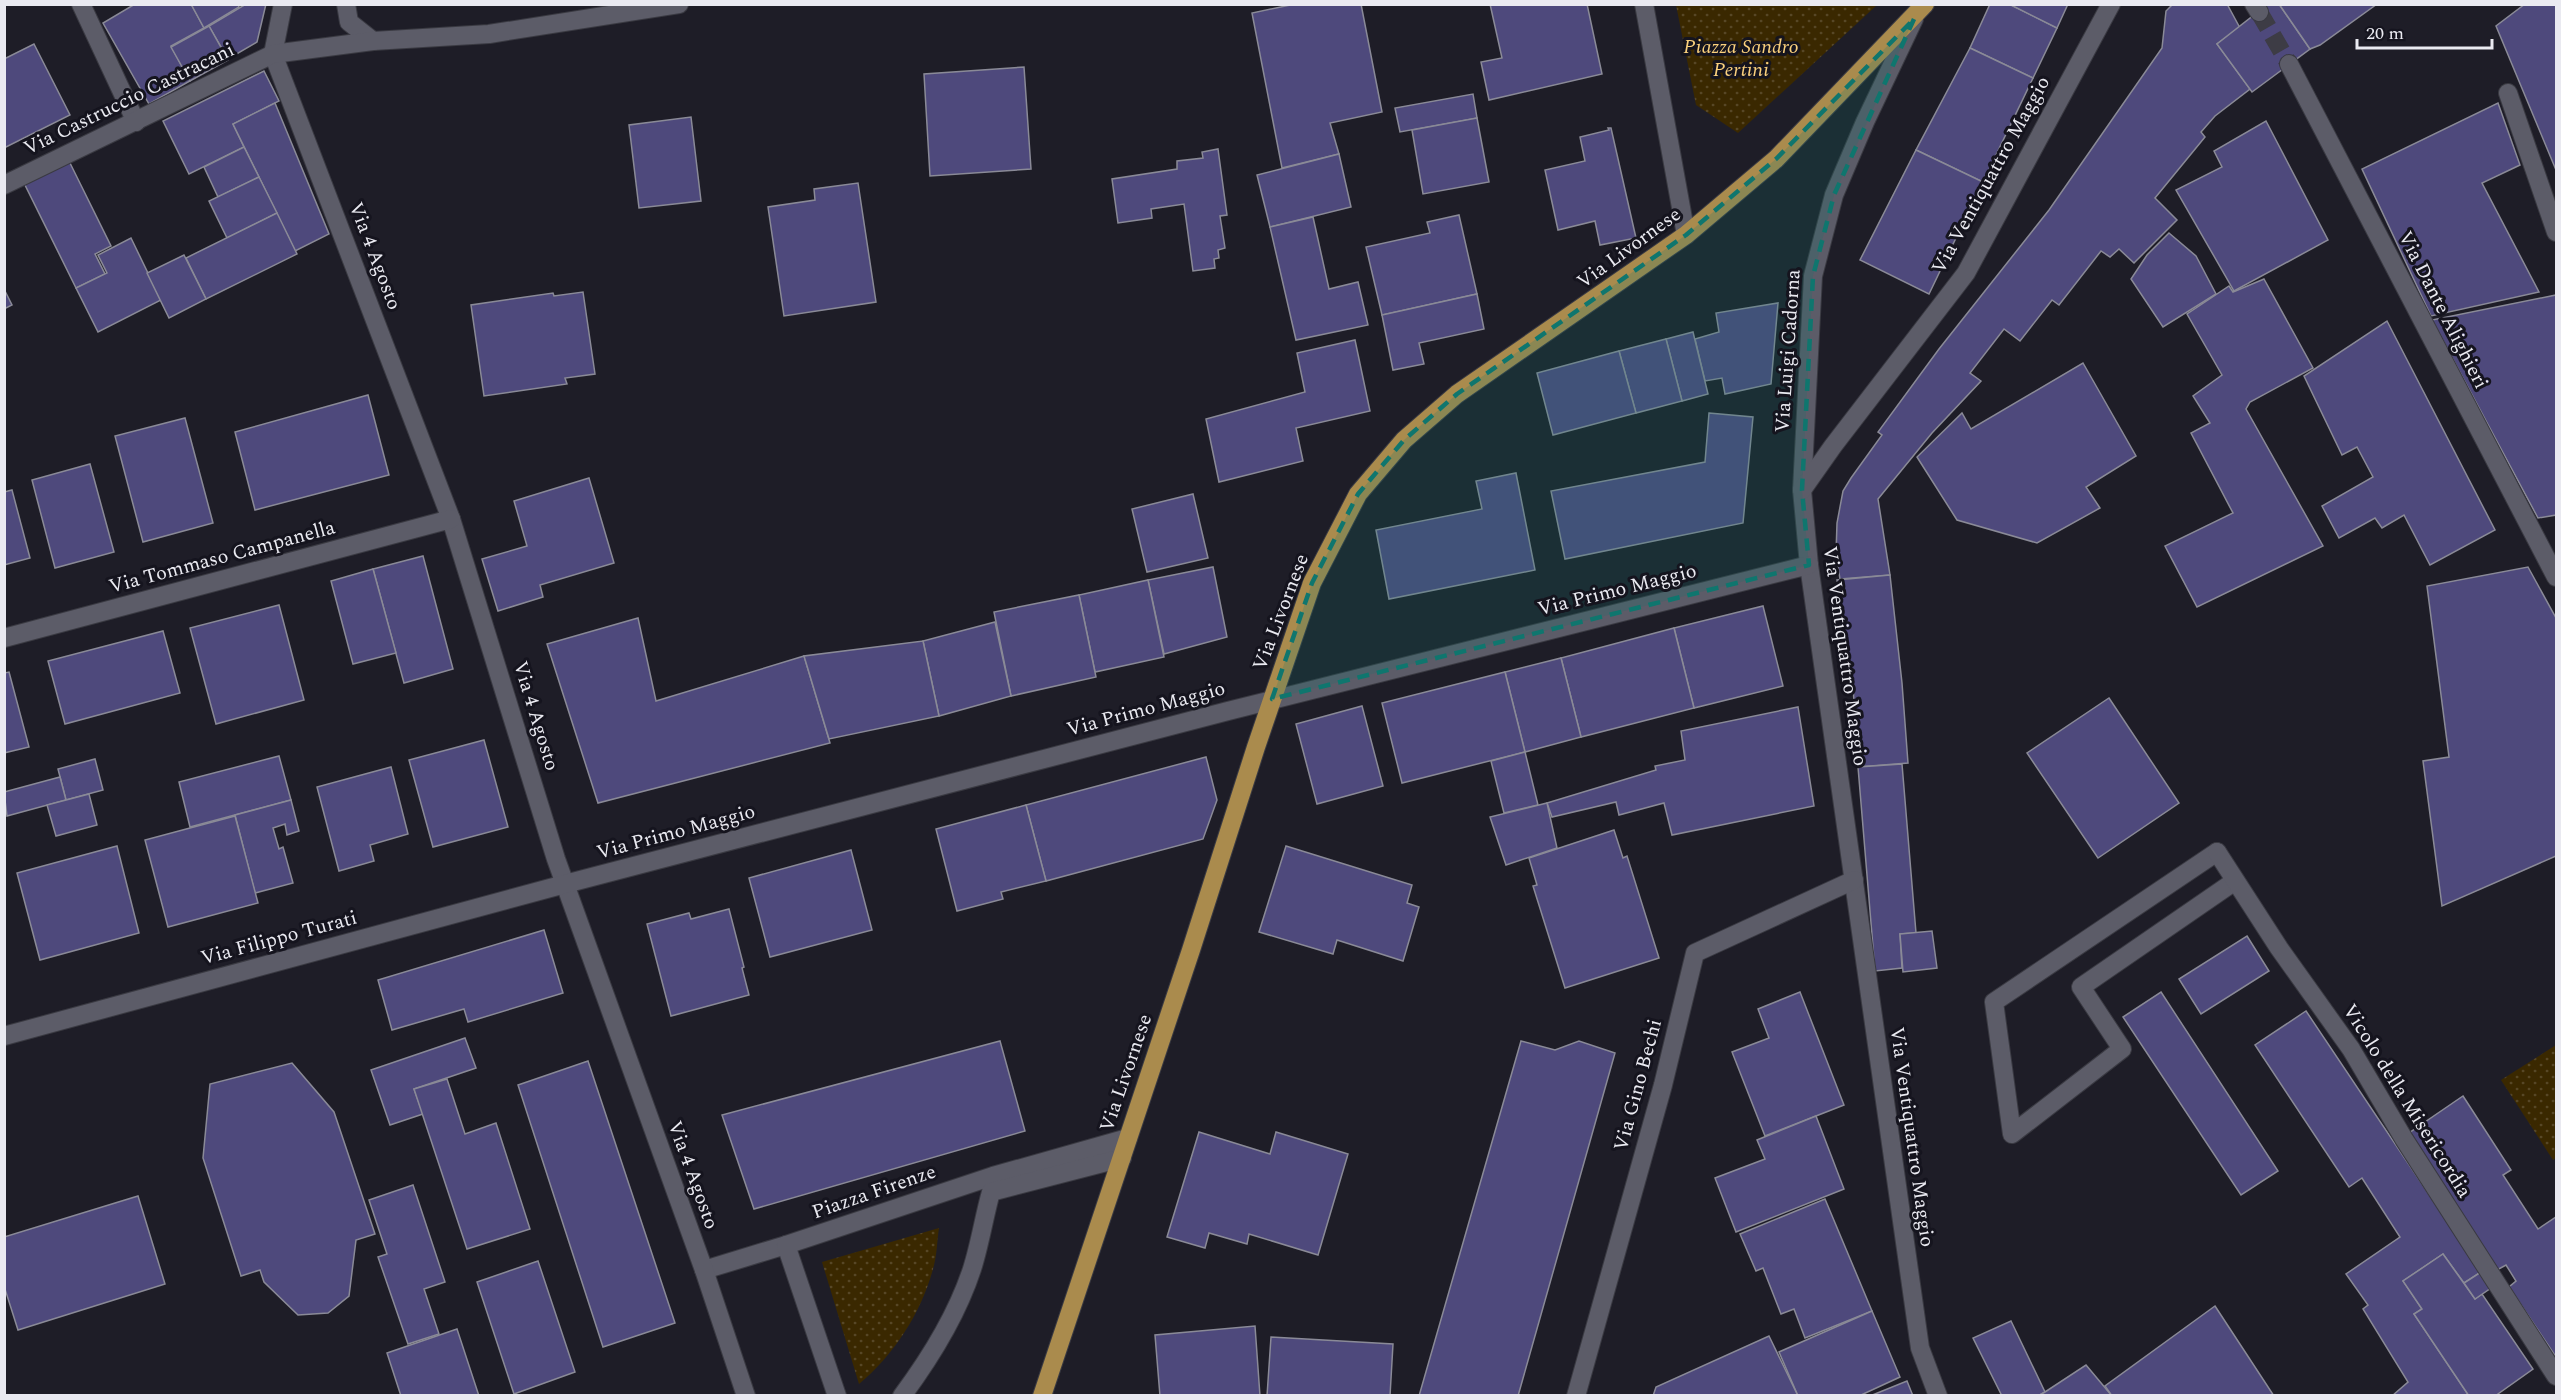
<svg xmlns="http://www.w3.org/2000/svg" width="2561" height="1400" viewBox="0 0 2561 1400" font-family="Spectral,serif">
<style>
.park{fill:url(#park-dots)}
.building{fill:#4e497c;stroke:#8a8a97;stroke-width:1.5}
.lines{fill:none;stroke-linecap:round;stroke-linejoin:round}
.street-tunnel{stroke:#3d3c45;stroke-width:18;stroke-dasharray:18 9;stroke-linecap:butt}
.lane-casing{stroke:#3a3a42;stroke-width:20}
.street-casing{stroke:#3a3a42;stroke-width:20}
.primary-casing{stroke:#3a3a42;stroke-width:20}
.lane{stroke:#5c5c68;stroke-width:18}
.street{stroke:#5c5c68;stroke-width:18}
.primary{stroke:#aa8b4d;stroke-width:18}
.marked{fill:#0f766e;fill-opacity:0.2;stroke:#0f766e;stroke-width:4.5;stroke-dasharray:12 8;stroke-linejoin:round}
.labels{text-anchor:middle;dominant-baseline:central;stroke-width:6;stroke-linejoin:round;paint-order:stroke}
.park-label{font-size:20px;font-style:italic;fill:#fbd17d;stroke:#15141e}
.street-label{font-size:20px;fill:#eaeaf1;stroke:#15141e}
</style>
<defs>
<pattern id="park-dots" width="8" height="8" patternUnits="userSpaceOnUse" patternTransform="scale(1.5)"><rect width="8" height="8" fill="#3a2800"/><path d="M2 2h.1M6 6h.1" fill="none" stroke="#574726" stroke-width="1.8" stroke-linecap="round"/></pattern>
</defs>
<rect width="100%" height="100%" fill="#1e1d27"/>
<!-- park -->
<g class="park">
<path d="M 1676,5 L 1676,4 L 1877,5 L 1738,133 L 1696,105 Z"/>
<path d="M 2556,1045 L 2556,1158 L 2553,1160 L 2501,1080 Z"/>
<path d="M 939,1228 C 937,1241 937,1256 933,1269 C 921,1313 894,1355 859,1384 L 822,1262 Z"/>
</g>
<!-- building -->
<g class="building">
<path d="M 135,4 L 191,4 L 204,28 L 171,46 L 190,81 L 149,104 L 103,23 Z"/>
<path d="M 191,4 L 238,4 L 239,7 L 204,28 Z"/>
<path d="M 246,4 L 266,4 L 257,42 L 228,59 L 209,26 Z"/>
<path d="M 1295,4 L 1361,4 L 1382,112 L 1330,123 L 1339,154 L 1282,168 L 1252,13 Z"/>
<path d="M 1490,4 L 1587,4 L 1602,74 L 1489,100 L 1481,62 L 1502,58 Z"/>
<path d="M 1990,4 L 2009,4 L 2057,28 L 2033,78 L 1970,48 Z"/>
<path d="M 2009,4 L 2068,4 L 2057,28 Z"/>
<path d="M 2173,4 L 2227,4 L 2240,28 L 2217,44 L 2250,89 L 2215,116 L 2201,132 L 2205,137 L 2155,198 L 2177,220 L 2134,263 L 2119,249 L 2110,257 L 2101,251 L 2059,305 L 2052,300 L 2020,341 L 2004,329 L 1970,373 L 1981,381 L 1932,433 L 1878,499 L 1890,575 L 1840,579 L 1836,554 L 1837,523 L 1843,491 L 1851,478 L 1882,435 L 1878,432 L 1939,349 L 2049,210 L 2162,48 L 2166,11 Z"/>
<path d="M 2268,4 L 2279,4 L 2310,49 L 2252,92 L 2217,44 Z"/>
<path d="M 2279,4 L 2377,4 L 2320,45 L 2310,49 Z"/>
<path d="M 2525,4 L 2556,4 L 2556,170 L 2496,26 Z"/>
<path d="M 209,26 L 228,60 L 190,81 L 171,47 Z"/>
<path d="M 34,44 L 70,115 L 4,148 L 4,59 Z"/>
<path d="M 1970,48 L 2033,78 L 1983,182 L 1916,150 Z"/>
<path d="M 1024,67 L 1031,169 L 930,176 L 924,74 Z"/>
<path d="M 264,71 L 279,101 L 233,124 L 244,147 L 189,174 L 163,121 Z"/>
<path d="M 1473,94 L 1477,118 L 1400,132 L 1395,108 Z"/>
<path d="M 275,103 L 329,234 L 295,251 L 233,124 Z"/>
<path d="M 2498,103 L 2520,165 L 2482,183 L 2539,292 L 2431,316 L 2362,169 Z"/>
<path d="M 691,117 L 701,201 L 639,208 L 629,125 Z"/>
<path d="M 1477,118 L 1489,182 L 1423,194 L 1412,130 Z"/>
<path d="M 2266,121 L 2328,240 L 2234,291 L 2176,190 L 2222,167 L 2214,151 Z"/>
<path d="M 1608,128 L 1611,128 L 1636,238 L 1600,245 L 1595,221 L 1558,230 L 1545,170 L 1585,161 L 1580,137 L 1609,130 Z"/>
<path d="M 244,147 L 259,177 L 218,197 L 204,167 Z"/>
<path d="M 1218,149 L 1227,215 L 1220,216 L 1225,248 L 1218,250 L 1219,258 L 1214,259 L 1215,268 L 1193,271 L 1184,204 L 1151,209 L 1152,218 L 1118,223 L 1112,179 L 1177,169 L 1177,161 L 1203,158 L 1202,152 Z"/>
<path d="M 1916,150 L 1983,182 L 1929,294 L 1860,260 Z"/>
<path d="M 1339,154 L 1351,207 L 1270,227 L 1257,175 Z"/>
<path d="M 69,161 L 111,246 L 95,254 L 105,274 L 76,288 L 24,183 Z"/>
<path d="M 259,177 L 277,213 L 227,238 L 209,201 Z"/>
<path d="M 858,183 L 876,302 L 784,316 L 768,207 L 815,200 L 814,189 Z"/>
<path d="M 277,213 L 297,254 L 206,299 L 186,258 Z"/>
<path d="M 1459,215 L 1477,294 L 1382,315 L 1366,247 L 1430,233 L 1427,222 Z"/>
<path d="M 1313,217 L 1329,289 L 1358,282 L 1368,325 L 1296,340 L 1270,227 Z"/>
<path d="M 2169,233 L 2196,256 L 2216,294 L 2163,327 L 2131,279 L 2147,255 Z"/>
<path d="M 131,238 L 161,300 L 98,332 L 76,288 L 107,273 L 98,255 Z"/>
<path d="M 184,255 L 206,299 L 169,318 L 147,273 Z"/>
<path d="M 2264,279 L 2313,368 L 2250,402 L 2246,409 L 2323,546 L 2197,607 L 2165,546 L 2233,513 L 2191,433 L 2210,423 L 2193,396 L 2222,375 L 2187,314 L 2229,286 L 2233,292 Z"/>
<path d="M 4,289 L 12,305 L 4,309 Z"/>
<path d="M 583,292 L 595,374 L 565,378 L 567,384 L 484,396 L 471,305 L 553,293 L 554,296 Z"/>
<path d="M 1477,294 L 1484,329 L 1419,343 L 1424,364 L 1393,370 L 1382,315 Z"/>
<path d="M 2556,295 L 2556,515 L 2538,518 L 2432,320 Z"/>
<path d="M 1778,303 L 1771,384 L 1725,394 L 1722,378 L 1705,381 L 1695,339 L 1719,332 L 1716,313 Z"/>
<path d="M 2387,321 L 2495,530 L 2430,565 L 2404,515 L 2382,528 L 2375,518 L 2339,538 L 2322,506 L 2373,477 L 2357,447 L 2342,455 L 2304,376 Z"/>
<path d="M 1693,332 L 1708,394 L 1682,401 L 1666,339 Z"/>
<path d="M 1666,339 L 1682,401 L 1636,413 L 1619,351 Z"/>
<path d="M 1355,340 L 1370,411 L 1296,428 L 1303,461 L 1219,482 L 1206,419 L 1305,392 L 1297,353 Z"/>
<path d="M 1619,351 L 1636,413 L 1553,435 L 1537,373 Z"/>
<path d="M 2083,363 L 2136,456 L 2086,487 L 2100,508 L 2037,543 L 1957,520 L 1917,457 L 1962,413 L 1971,429 Z"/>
<path d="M 368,395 L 389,475 L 255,510 L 235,432 Z"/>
<path d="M 1709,413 L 1753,417 L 1743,523 L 1565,559 L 1551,491 L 1705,462 Z"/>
<path d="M 185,418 L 213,523 L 143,542 L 115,436 Z"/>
<path d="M 90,464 L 114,552 L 55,568 L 32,480 Z"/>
<path d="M 1516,473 L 1535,570 L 1389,599 L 1376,530 L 1482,509 L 1476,481 Z"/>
<path d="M 589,478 L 614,563 L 540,585 L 543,597 L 498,611 L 482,559 L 527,546 L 514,501 Z"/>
<path d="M 12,490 L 30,558 L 4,565 L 4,492 Z"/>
<path d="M 1193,494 L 1208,558 L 1147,572 L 1132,509 Z"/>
<path d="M 423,556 L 453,669 L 404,683 L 373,569 Z"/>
<path d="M 1213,567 L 1227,637 L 1164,654 L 1148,580 Z"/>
<path d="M 2528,567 L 2556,618 L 2556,856 L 2442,906 L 2423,761 L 2449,757 L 2427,586 Z"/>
<path d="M 373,569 L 396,653 L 353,664 L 331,581 Z"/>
<path d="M 1890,575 L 1902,683 L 1908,763 L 1858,767 L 1853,686 L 1849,685 L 1837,580 Z"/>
<path d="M 1148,580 L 1164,657 L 1095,672 L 1079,595 Z"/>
<path d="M 1079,595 L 1096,677 L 1011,696 L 994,612 Z"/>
<path d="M 279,605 L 304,700 L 216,724 L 190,628 Z"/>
<path d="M 1763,606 L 1783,686 L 1694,708 L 1674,628 Z"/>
<path d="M 638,618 L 656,701 L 804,656 L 830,743 L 598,803 L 547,644 Z"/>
<path d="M 995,622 L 1011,696 L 939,716 L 923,641 Z"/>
<path d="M 1674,628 L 1694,708 L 1581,737 L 1561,658 Z"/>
<path d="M 163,631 L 180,693 L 65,724 L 48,661 Z"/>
<path d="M 923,641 L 939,716 L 829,739 L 804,656 Z"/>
<path d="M 1561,658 L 1581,737 L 1525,752 L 1505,672 Z"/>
<path d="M 9,672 L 29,747 L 4,753 L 4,673 Z"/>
<path d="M 1505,672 L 1525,752 L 1402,783 L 1382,703 Z"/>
<path d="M 2109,698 L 2179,803 L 2098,858 L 2027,753 Z"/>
<path d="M 1362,706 L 1383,786 L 1317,804 L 1296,724 Z"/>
<path d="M 1798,707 L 1814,806 L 1672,835 L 1664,803 L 1619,815 L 1616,802 L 1552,817 L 1547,803 L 1656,770 L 1655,766 L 1685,760 L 1681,731 Z"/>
<path d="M 484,740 L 508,827 L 433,847 L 409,760 Z"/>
<path d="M 1525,752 L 1538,805 L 1504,813 L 1491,761 Z"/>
<path d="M 279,756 L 291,800 L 190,827 L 179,782 Z"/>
<path d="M 1206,757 L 1217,800 L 1203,839 L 1046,881 L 1026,805 Z"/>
<path d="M 95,759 L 103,790 L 66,800 L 58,769 Z"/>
<path d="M 1902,764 L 1916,933 L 1900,934 L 1902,968 L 1875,971 L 1858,767 Z"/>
<path d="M 391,767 L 408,834 L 370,845 L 374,861 L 339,871 L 317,787 Z"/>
<path d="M 60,777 L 66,800 L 7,816 L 4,792 Z"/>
<path d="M 89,794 L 97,825 L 56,836 L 47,805 Z"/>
<path d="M 291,800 L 299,831 L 287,835 L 285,824 L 273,828 L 279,849 L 283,847 L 293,883 L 255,893 L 235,815 Z"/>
<path d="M 1547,803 L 1557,848 L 1506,865 L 1490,817 Z"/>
<path d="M 1026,805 L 1046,881 L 1001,892 L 1003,899 L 957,911 L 936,829 Z"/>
<path d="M 235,816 L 258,903 L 168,927 L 145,840 Z"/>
<path d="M 1614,830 L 1623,858 L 1627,856 L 1659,958 L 1565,988 L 1533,886 L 1537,885 L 1529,858 Z"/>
<path d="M 117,846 L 139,933 L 40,960 L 17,873 Z"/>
<path d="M 1286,846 L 1412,885 L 1407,903 L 1419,907 L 1403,961 L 1337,940 L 1333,954 L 1259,932 Z"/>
<path d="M 851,850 L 872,930 L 770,957 L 749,878 Z"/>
<path d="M 729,909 L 744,967 L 742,968 L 749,995 L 671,1016 L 647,924 L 689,913 L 691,919 Z"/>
<path d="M 544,930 L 563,993 L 468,1022 L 464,1009 L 392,1030 L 378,980 Z"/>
<path d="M 1932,931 L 1937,968 L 1903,972 L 1900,934 Z"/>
<path d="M 2247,936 L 2269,971 L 2201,1014 L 2179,979 Z"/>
<path d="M 1800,992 L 1844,1105 L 1765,1136 L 1732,1052 L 1769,1038 L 1758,1009 Z"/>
<path d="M 2161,992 L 2278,1171 L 2241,1195 L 2123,1017 Z"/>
<path d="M 2306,1011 L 2481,1272 L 2464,1283 L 2443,1254 L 2403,1281 L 2422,1309 L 2414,1314 L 2469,1396 L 2392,1396 L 2408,1382 L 2363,1309 L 2368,1305 L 2346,1274 L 2400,1237 L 2362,1178 L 2349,1187 L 2255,1045 Z"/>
<path d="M 465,1038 L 476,1068 L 414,1089 L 423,1114 L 390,1125 L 371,1070 Z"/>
<path d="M 1000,1041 L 1025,1131 L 754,1209 L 722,1115 Z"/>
<path d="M 1521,1041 L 1555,1050 L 1579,1041 L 1615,1053 L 1518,1396 L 1419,1396 Z"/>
<path d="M 588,1061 L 675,1323 L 603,1347 L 518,1085 Z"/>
<path d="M 292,1063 L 334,1112 L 375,1234 L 356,1240 L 349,1296 L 328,1313 L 298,1315 L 264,1282 L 260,1270 L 241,1276 L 203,1158 L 210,1084 Z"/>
<path d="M 447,1079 L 465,1134 L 496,1123 L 530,1229 L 467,1249 L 414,1089 Z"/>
<path d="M 2463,1096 L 2511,1170 L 2503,1175 L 2538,1229 L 2556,1217 L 2556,1357 L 2509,1287 L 2516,1281 L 2506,1265 L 2497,1270 L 2409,1133 Z"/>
<path d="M 1816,1116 L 1844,1189 L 1736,1232 L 1715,1178 L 1765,1159 L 1757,1140 Z"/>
<path d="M 1199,1132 L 1270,1154 L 1276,1132 L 1348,1154 L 1318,1255 L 1249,1234 L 1247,1244 L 1209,1233 L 1205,1248 L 1167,1237 Z"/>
<path d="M 413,1185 L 445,1282 L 424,1289 L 439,1334 L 408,1344 L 378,1257 L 387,1254 L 369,1200 Z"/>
<path d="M 138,1196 L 165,1284 L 18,1330 L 4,1286 L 4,1237 Z"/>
<path d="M 1825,1199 L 1872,1311 L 1805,1338 L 1794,1309 L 1781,1314 L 1763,1268 L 1756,1271 L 1740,1234 Z"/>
<path d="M 2443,1254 L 2475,1299 L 2482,1294 L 2533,1369 L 2495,1396 L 2469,1396 L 2414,1314 L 2422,1309 L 2403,1281 Z"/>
<path d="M 538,1261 L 575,1372 L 514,1394 L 477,1282 Z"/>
<path d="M 2481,1272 L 2491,1288 L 2475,1299 L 2464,1283 Z"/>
<path d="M 2215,1306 L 2274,1396 L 2112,1396 L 2105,1386 Z"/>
<path d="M 1872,1311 L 1900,1377 L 1859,1396 L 1798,1396 L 1779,1352 Z"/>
<path d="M 2011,1321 L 2045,1392 L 2038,1396 L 2002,1396 L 1973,1338 Z"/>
<path d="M 1255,1326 L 1260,1396 L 1160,1396 L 1155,1335 Z"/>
<path d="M 457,1329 L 479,1396 L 401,1396 L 387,1353 Z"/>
<path d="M 1769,1336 L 1798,1396 L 1653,1396 L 1656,1387 Z"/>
<path d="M 1271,1337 L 1393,1344 L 1390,1396 L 1267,1396 Z"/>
<path d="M 2086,1365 L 2112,1396 L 2038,1396 L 2045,1392 Z"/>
<path d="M 1907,1381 L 1913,1396 L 1870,1396 Z"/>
</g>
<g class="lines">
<!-- street-tunnel -->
<path class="street-tunnel" d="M 2259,12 L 2289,64"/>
<defs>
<g id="lane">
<path d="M 81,4 L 136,122"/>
<path d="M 2217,852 L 1994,1002 L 2012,1134 L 2122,1049 L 2081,987 L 2235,881"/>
<path d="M 704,1270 L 786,1245"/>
<path d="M 837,1396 L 786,1245 L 993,1176 L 1128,1138"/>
<path d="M 902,1396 C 931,1357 957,1315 972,1269 C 980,1244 984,1217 991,1192 L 1122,1158"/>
</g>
<g id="street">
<path d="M 346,4 L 349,22 L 373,41"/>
<path d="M 1644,4 L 1686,235"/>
<path d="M 2254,4 L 2259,12"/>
<path d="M 1914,19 L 1865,122 L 1834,195 L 1813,276 L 1802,490 L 1809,565 L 1920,1348 L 1938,1396"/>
<path d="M 273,54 L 451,519 L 556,859 L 704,1270 L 746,1396"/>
<path d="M 273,54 L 283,4"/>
<path d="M 2289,64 L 2556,577"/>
<path d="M 2508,93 L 2556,232"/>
<path d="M 4,185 L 273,54 L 373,41 L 489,34 L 679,4"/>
<path d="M 1802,490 L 1833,446 L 1966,273 L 2111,4"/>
<path d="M 4,638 L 451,519"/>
<path d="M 2217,852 L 2279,948 L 2351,1049 L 2404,1139 L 2556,1376"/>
<path d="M 4,1036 L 565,884 L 1228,711 L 1809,565"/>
<path d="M 1576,1396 L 1663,1085 L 1695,953 L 1854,880"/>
</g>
<path id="primary" d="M 1042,1396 L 1191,950 L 1256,747 L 1312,583 L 1358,494 L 1404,440 L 1457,394 L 1686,235 L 1776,159 L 1925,4"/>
</defs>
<!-- lane casing -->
<use href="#lane" class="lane-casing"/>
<!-- street casing -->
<use href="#street" class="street-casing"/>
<!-- primary casing -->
<use href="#primary" class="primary-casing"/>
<!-- lane -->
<use href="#lane" class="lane"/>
<!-- street -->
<use href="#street" class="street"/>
<!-- primary -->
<use href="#primary" class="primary"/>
</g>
<!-- marked area -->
<path class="marked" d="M 1914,19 L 1834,195 L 1813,276 L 1802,490 L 1809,565 L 1272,699 L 1312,583 L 1358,494 L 1404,440 L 1457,394 L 1686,235 L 1776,159 Z"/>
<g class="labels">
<!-- park labels -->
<g class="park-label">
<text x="1741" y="47">Piazza Sandro<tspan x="1741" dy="23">Pertini</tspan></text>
</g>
<!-- street labels -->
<g class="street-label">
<text transform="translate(129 99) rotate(-26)">Via Castruccio Castracani</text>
<text transform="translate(1991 175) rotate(-61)">Via Ventiquattro Maggio</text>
<text transform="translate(1629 248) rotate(-36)">Via Livornese</text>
<text transform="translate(375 256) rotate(69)">Via 4 Agosto</text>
<text transform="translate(2443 310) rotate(63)">Via Dante Alighieri</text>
<text transform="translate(1788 351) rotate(-86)">Via Luigi Cadorna</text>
<text transform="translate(222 557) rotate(-15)">Via Tommaso Campanella</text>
<text transform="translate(1617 590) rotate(-14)">Via Primo Maggio</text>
<text transform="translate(1281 612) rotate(-69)">Via Livornese</text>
<text transform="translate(1845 656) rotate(82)">Via Ventiquattro Maggio</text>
<text transform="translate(1146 709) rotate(-15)">Via Primo Maggio</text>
<text transform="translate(536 716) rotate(73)">Via 4 Agosto</text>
<text transform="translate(676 832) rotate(-15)">Via Primo Maggio</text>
<text transform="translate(279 938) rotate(-15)">Via Filippo Turati</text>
<text transform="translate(1126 1073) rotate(-71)">Via Livornese</text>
<text transform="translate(1638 1085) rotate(-75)">Via Gino Bechi</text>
<text transform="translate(2407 1101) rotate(58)">Vicolo della Misericordia</text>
<text transform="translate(1912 1137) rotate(82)">Via Ventiquattro Maggio</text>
<text transform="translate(693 1175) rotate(70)">Via 4 Agosto</text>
<text transform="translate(874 1192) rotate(-19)">Piazza Firenze</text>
</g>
</g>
<!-- border -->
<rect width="2561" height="1400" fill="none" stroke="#eaeaf1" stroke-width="12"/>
<!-- scale -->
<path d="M2357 39v9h135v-9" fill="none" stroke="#eaeaf1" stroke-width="3"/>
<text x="2366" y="39" font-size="18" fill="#eaeaf1" stroke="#15141e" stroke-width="4.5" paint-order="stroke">20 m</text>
</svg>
